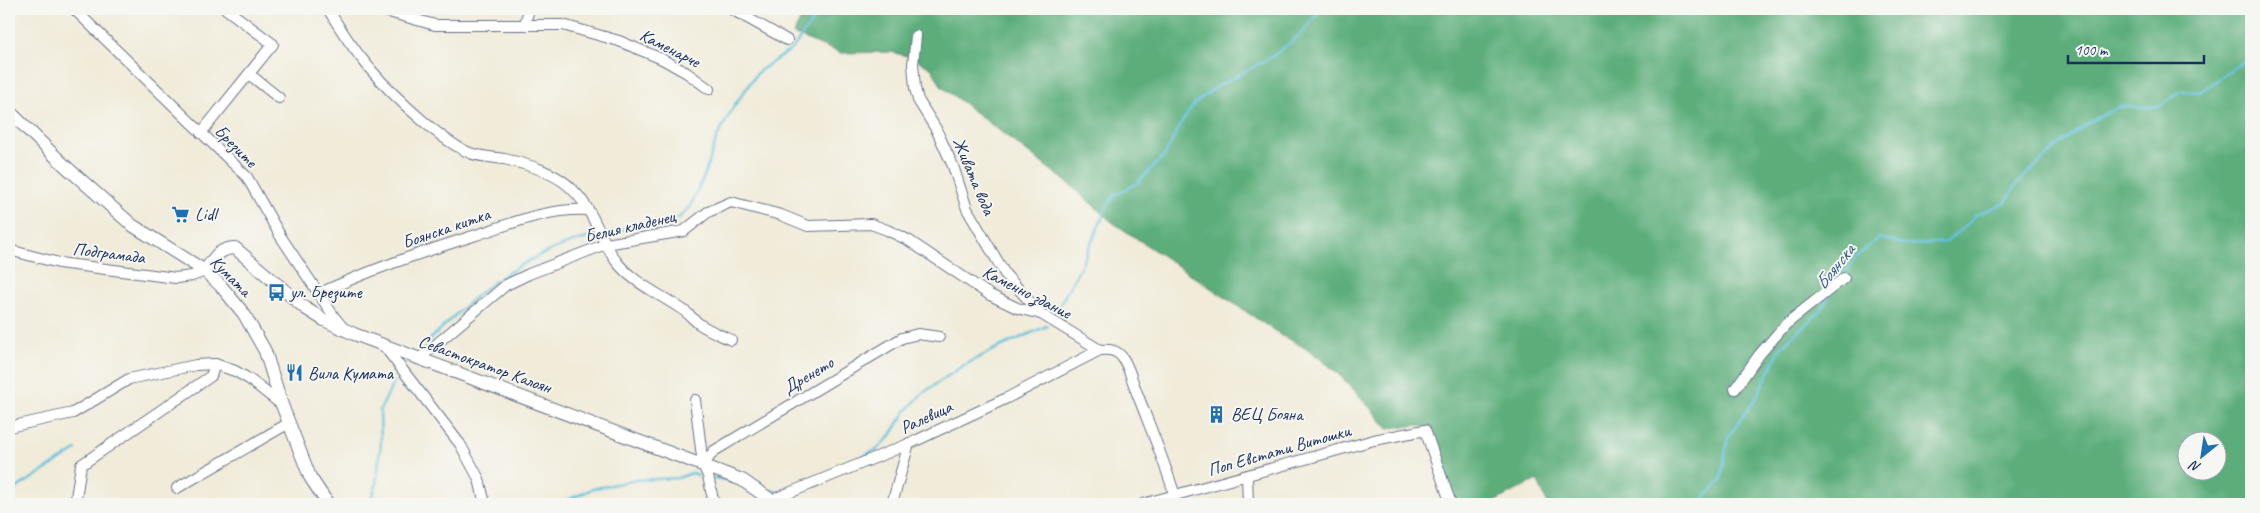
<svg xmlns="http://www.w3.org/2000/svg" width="2260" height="513" viewBox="0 0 2260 513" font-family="Caveat,sans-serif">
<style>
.forest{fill:#5cad7a;stroke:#3c6e6c;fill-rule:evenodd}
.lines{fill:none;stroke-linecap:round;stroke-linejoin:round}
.stream{stroke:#5fc1dd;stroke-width:2.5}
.minor-casing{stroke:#667189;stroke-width:12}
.major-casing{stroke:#667189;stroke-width:14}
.minor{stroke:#fff;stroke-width:10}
.major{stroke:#fff;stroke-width:12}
.labels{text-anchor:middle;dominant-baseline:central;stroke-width:4;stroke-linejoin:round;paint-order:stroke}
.street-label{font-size:18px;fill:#1b2f5e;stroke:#f6f6f2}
.poi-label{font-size:18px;fill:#1b2f5e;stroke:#f6f6f2;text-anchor:start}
.water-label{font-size:19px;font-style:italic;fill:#2f5b84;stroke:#f6f6f2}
</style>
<rect width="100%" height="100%" fill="#f6f6f2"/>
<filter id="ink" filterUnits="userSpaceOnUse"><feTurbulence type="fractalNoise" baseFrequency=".02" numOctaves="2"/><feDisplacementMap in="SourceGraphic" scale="10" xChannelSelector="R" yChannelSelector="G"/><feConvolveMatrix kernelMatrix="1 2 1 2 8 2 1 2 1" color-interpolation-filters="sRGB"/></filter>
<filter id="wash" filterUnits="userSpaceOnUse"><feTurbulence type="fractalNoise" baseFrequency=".0096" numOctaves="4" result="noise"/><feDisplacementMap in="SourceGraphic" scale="20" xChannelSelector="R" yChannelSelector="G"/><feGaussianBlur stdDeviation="1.12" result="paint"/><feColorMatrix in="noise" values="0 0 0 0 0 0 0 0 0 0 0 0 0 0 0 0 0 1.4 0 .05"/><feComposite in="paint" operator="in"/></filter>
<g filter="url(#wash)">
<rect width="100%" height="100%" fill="#f1ebd9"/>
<!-- forest -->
<path class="forest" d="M 806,9 L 2251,9 L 2251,504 L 1548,504 L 1537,480 L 1490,504 L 1454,504 L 1431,432 L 1420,425 L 1387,428 C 1357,392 1327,356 1284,337 L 1112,222 L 1068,183 L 942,87 L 932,69 L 914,58 L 891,52 L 841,53 L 793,34 ZM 2188,440 L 2218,440 L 2218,470 L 2188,470 Z"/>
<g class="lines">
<!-- stream -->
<g class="stream">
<path d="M 604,235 L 635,226 L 679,218 L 690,207 L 705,174 L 717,137 L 734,106 L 758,72 L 792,49 L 822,9"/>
<path d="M 1844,274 L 1856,257 L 1879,238 L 1908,245 L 1946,242 L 1967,225 L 1975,215 L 2005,203 L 2017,184 L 2057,146 L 2088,123 L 2118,107 L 2158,107 L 2181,91 L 2200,92 L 2251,56"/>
<path d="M 1055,314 L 1080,268 L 1108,205 L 1115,195 L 1136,184 L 1165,155 L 1182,122 L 1194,104 L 1216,87 L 1272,57 L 1301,34 L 1322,9"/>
<path d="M 425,344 C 446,325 467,302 490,285 C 520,263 561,242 598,236"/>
<path d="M 844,465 L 876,450 L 891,435 L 906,411 L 923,393 L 961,367 L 993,350 L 1047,326"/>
<path d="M 714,478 L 730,481"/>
<path d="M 770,490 L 782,493"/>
<path d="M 9,493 L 76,450"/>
<path d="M 370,504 L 376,485 L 381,443 L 380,410 L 394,382"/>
<path d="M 559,504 L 592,489 L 635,480 L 678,478 L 692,473 L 698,475"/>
<path d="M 1698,504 L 1721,480 L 1728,437 L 1755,400 L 1781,347 L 1818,313 L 1831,293"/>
</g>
</g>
</g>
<g filter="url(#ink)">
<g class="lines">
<defs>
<g id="minor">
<path d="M 74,9 L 247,177 L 281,237 L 335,318 L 344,329"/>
<path d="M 328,9 C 356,56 382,86 423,121 C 437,133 453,146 470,153 C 481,157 493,157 504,159 C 527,164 556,172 573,190 C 593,209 600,239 616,261 C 632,282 659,294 680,308 C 688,312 693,320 701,325 C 710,331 721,335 731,340"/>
<path d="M 378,9 L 435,25 L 563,25 L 619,41 L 662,59 L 687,73 L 709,89"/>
<path d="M 731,9 L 787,40"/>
<path d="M 525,24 L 529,9"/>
<path d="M 916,36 L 913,64 L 915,88 L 918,100 L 936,129 L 953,166 L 967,209 L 1005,274 L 1041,314"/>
<path d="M 249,74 L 279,98"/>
<path d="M 201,133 L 273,44 L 226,9"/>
<path d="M 9,250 L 59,263 L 176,278 L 192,276 L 205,271"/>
<path d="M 318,294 C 369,270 423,252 476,235 C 513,223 548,208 588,210"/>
<path d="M 384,346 L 460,444 L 479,479 L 485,504"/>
<path d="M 420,358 L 506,285 L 529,274 L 606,244 L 684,231 L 708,212 L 731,202 L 781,215 L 808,226 L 871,224 L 887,230 L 908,240 L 990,295 L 1017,308 L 1041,314 L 1100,350 C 1108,349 1117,350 1122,357 C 1129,366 1132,381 1137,393 C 1150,427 1164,460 1175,496"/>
<path d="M 1735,389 L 1759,355 L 1786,324 L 1844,278"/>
<path d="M 695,400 L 703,465 L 708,476 L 714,504"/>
<path d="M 9,427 L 73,413 L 129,379 L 196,365 L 215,364 L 235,371 L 249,379 L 282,405"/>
<path d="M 703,465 L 714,451 L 902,338 L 918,334 L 939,337"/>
<path d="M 1247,476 L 1248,504"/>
<path d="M 177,488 L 289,423"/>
<path d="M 80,504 L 76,498 L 81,465 L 211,376 L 215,364"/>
<path d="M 762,504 L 911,443 L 1007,398 L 1100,350"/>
<path d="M 892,504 L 909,443"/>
<path d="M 1143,504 L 1374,440 L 1425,430 L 1451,504"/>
</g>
<g id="major">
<path d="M 9,111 L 63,164 L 132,225 L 205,271 L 221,286 L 244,314 L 265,351 L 282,405 L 310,477 L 328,504"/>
<path d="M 205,271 C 213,259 219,248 235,248 L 305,308 L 324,320 L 354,334 L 742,480 L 771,500 L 773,504"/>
</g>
</defs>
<!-- minor casing -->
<use href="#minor" class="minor-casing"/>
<!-- major casing -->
<use href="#major" class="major-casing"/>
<!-- minor -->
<use href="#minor" class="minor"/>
<!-- major -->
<use href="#major" class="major"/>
</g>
</g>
<!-- icons -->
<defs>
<symbol id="supermarket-bare" viewBox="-9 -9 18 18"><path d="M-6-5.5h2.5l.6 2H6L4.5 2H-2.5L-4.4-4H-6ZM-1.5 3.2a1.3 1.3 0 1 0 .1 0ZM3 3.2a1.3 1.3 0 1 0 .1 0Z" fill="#1f6fb2" stroke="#f6f6f2" stroke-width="2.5" paint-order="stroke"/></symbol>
<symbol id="bus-bare" viewBox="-9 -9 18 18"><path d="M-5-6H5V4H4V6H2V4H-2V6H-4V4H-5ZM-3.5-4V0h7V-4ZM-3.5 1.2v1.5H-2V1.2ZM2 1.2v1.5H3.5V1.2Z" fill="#1f6fb2" stroke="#f6f6f2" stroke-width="2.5" paint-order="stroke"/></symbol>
<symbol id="restaurant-bare" viewBox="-9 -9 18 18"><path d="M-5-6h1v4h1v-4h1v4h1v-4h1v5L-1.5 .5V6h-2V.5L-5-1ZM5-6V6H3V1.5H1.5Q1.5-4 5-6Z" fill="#1f6fb2" stroke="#f6f6f2" stroke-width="2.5" paint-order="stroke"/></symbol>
<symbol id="building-bare" viewBox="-9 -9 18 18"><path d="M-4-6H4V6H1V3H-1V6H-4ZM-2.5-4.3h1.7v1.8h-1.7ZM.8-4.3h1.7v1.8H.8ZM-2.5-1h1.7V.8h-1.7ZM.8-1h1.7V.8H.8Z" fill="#1f6fb2" stroke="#f6f6f2" stroke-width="2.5" paint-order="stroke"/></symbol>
</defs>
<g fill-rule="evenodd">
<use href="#supermarket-bare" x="168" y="202" width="25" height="25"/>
<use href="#bus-bare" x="264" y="280" width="25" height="25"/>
<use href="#restaurant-bare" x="282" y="360" width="25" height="25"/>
<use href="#building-bare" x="1204" y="402" width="25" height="25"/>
</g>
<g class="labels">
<!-- street labels -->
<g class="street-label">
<text transform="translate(670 48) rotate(27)">Каменарче</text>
<text transform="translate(236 146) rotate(45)">Брезите</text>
<text transform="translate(974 176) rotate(67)">Живата вода</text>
<text transform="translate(630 226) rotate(-13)">Белия кладенец</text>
<text transform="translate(446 228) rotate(-19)">Боянска китка</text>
<text transform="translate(109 253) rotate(7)">Подграмада</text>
<text transform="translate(231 276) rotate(45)">Кумата</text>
<text transform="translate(1027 292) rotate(27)">Каменно здание</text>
<text transform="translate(485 364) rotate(20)">Севастократор Калоян</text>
<text transform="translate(808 375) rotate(-31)">Дренето</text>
<text transform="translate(926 417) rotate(-25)">Ралевица</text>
<text transform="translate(1279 450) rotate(-16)">Поп Евстати Витошки</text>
</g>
<!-- poi labels -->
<g class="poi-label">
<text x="195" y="214">Lidl</text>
<text x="290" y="292">ул. Брезите</text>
<text x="308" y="373">Вила Кумата</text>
<text x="1231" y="414">ВЕЦ Бояна</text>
</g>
<!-- water labels -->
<g class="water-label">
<text transform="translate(1835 267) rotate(-52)">Боянска</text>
</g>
</g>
<!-- margin -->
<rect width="2260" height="513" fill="none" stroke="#f6f6f2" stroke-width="30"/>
<!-- north arrow -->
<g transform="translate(2202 456) rotate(210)"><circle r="24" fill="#f6f6f2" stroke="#9ea6b7"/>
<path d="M0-4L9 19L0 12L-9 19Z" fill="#1f6fb2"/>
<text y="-8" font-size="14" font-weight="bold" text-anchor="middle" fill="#1b2f5e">N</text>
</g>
<!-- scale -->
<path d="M2068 55v8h136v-8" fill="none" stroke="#1b2f5e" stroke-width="2.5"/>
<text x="2075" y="55" font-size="15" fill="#1b2f5e" stroke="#f6f6f2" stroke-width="4" paint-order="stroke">100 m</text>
</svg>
